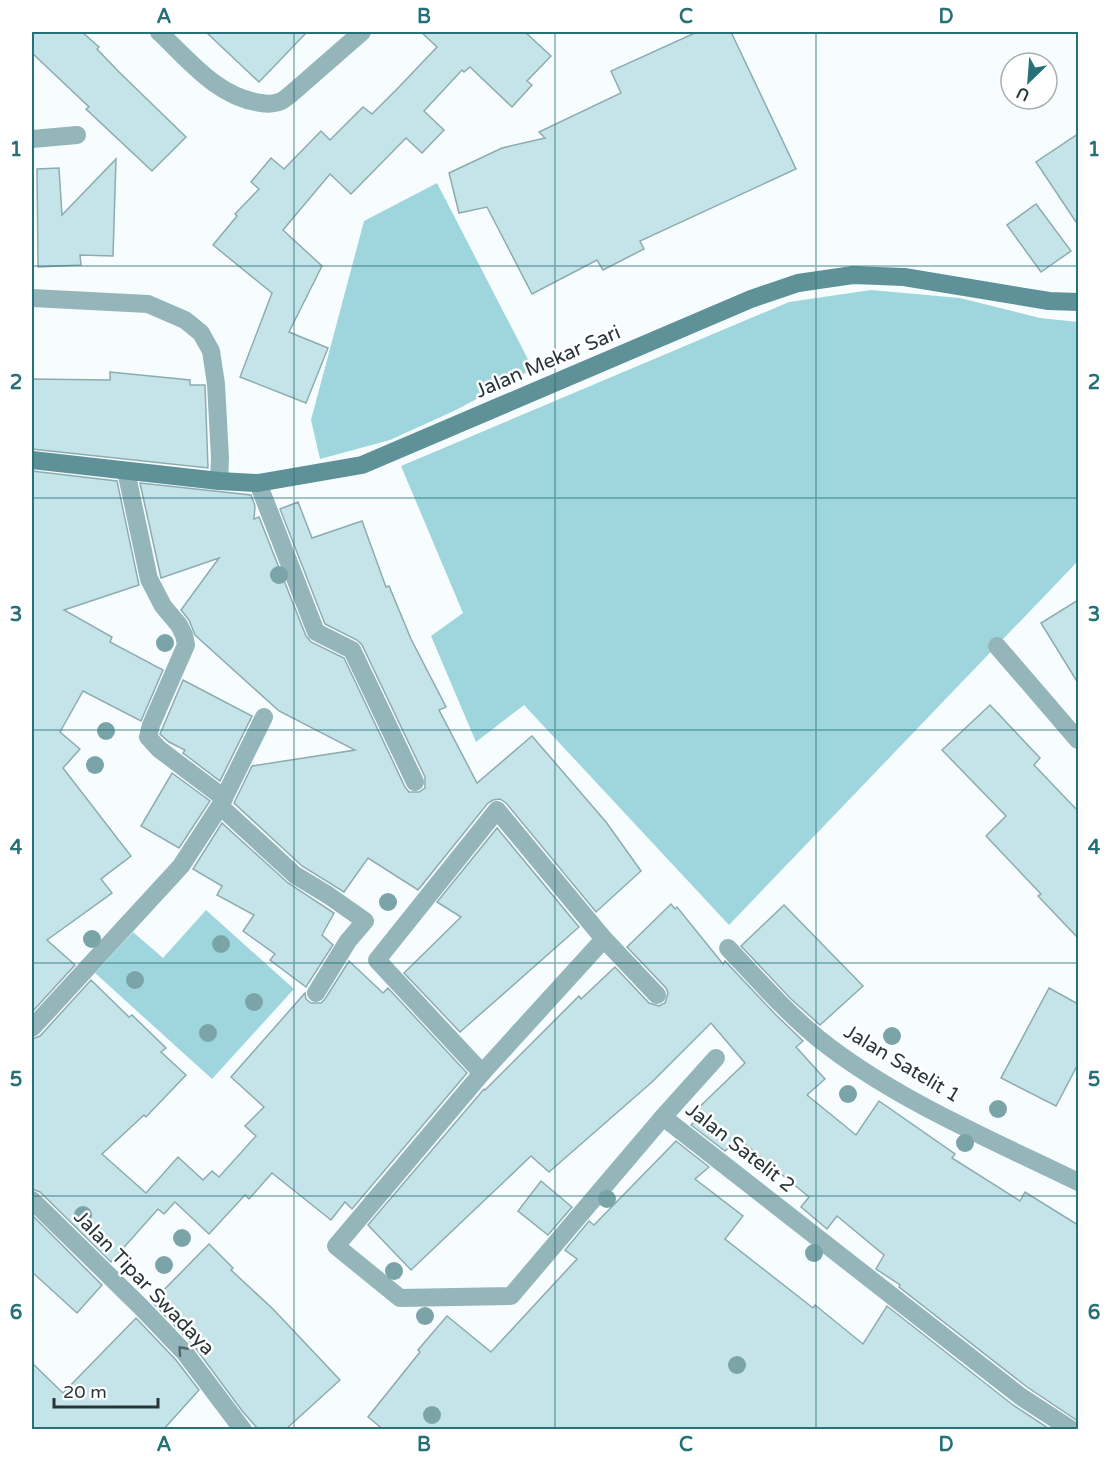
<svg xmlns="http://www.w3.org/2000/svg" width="1110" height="1461" viewBox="0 0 1110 1461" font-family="'Varela Round',sans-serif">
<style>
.green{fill:#9fd6dd}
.building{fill:#c4e4e9;stroke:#8dacb0;stroke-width:1.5}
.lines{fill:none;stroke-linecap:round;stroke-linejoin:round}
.street{stroke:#94b5b9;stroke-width:18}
.secondary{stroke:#5f9298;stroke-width:18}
.tree{fill:#7ba4a9}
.oneway{stroke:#54696c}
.grid{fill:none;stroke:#267078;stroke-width:1.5;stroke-opacity:0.55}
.labels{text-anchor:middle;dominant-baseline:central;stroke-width:5;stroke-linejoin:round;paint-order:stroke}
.street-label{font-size:20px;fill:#293638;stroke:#fff}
.neatline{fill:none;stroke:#267078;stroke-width:2}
.grid-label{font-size:20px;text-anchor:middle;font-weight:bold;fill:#267078}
</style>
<rect width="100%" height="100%" fill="#f7fdfe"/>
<!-- green -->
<g class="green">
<path d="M 437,183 L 533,369 L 456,410 L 390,440 L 320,459 L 311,420 L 364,221 Z"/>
<path d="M 871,290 L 960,298 L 1040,318 L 1078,322 L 1078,561 L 729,925 L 524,705 L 476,742 L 431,636 L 463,613 L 401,466 L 789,302 Z"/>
<path d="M 206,910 L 294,989 L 212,1079 L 95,973 L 133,932 L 163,958 Z"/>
</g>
<!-- building -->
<g class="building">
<path d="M 32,32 L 82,32 L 99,47 L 97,49 L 119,72 L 186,137 L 152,171 L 86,109 L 89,107 L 32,53 Z"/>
<path d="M 206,32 L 307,32 L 259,82 Z"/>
<path d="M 421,32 L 525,32 L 551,56 L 527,81 L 532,85 L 512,107 L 470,67 L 464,72 L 462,70 L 424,111 L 444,130 L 422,153 L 406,138 L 351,194 L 330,174 L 283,230 L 322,266 L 289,332 L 328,348 L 306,403 L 240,377 L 272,293 L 213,245 L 237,216 L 235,214 L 259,189 L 251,182 L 271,158 L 284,169 L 321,131 L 330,140 L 363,107 L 372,114 L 399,87 L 437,47 Z"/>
<path d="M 697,32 L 731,32 L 796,169 L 640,241 L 644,249 L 603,270 L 597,260 L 532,294 L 487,207 L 459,213 L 449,173 L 502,148 L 545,138 L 539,132 L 621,93 L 611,71 Z"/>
<path d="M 1078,134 L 1078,225 L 1036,162 Z"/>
<path d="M 116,159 L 113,256 L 80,255 L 81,265 L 38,267 L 37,169 L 59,168 L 62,215 Z"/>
<path d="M 1036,204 L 1071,251 L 1041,272 L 1007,225 Z"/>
<path d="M 110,372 L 190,380 L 190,385 L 205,385 L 208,468 L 32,449 L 32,379 L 110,380 Z"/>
<path d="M 32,471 L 117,481 L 139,585 L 64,610 L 112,637 L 110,642 L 163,670 L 141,721 L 83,691 L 60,732 L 80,749 L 63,768 L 131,856 L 101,879 L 112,893 L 47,940 L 75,965 L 32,1012 Z"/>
<path d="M 140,483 L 251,495 L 255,506 L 254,519 L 259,517 L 306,636 L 311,642 L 344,658 L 405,787 L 409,792 L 419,792 L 425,788 L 425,777 L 362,645 L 357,640 L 325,624 L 280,509 L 298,502 L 312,538 L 362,521 L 386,587 L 389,586 L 411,639 L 446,707 L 439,710 L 477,783 L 532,736 L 606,822 L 641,871 L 596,912 L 506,803 L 500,799 L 493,800 L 488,803 L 418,890 L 368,858 L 344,892 L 302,866 L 234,803 L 252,766 L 355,750 L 279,711 L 195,635 L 189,620 L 181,610 L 219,558 L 161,578 Z"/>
<path d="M 1078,600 L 1078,683 L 1041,623 Z"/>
<path d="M 183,680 L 252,716 L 220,781 L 183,753 L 185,750 L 169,742 L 160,734 Z"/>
<path d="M 990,705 L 1040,758 L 1034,765 L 1078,811 L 1078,938 L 1038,896 L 1041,894 L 986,836 L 1006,816 L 942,750 Z"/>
<path d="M 172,773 L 210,801 L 179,848 L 141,826 Z"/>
<path d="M 222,823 L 288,883 L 334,913 L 322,935 L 333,945 L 306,987 L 270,960 L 275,954 L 243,931 L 254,915 L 217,895 L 222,886 L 193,869 Z"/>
<path d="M 497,828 L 579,927 L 460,1032 L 404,973 L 461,917 L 437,902 Z"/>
<path d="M 671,904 L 675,909 L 677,907 L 723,964 L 725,961 L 775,1014 L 803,1041 L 796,1047 L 825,1079 L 807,1095 L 856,1135 L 879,1101 L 955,1154 L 952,1158 L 1020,1201 L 1025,1192 L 1078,1225 L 1078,1421 L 1027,1387 L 899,1287 L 900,1285 L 876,1269 L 884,1255 L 837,1216 L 827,1229 L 801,1207 L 809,1197 L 739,1139 L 725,1151 L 691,1125 L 695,1121 L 690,1116 L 745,1063 L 711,1023 L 652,1082 L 549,1172 L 531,1156 L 411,1270 L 368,1225 L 484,1089 L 485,1090 L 579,996 L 581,999 L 615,967 L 649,1003 L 659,1006 L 665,1003 L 668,993 L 666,988 L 627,947 Z"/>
<path d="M 784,905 L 863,986 L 820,1025 L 791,999 L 741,946 Z"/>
<path d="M 349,961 L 383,993 L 388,988 L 467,1073 L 352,1209 L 345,1202 L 331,1220 L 272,1173 L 249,1199 L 245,1195 L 209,1234 L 175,1202 L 164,1214 L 158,1209 L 111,1262 L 40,1192 L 32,1189 L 32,1039 L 40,1036 L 91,980 L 129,1017 L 132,1015 L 166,1048 L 161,1052 L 186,1075 L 146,1117 L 144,1115 L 102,1154 L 146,1193 L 178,1157 L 203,1180 L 212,1171 L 219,1177 L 256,1136 L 245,1126 L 264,1107 L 231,1077 L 305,993 L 306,999 L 311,1003 L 321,1003 L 325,999 Z"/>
<path d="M 1049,988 L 1078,1004 L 1078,1064 L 1056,1106 L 1001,1078 Z"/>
<path d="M 676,1141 L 709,1167 L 695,1179 L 743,1216 L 725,1239 L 813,1308 L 815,1305 L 863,1344 L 887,1306 L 1013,1405 L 1051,1430 L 384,1430 L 368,1417 L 420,1352 L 418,1350 L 447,1316 L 491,1352 L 577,1259 L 565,1250 L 589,1221 L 594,1225 Z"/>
<path d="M 541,1181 L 572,1207 L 548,1235 L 518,1211 Z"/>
<path d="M 32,1215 L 102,1285 L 77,1313 L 32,1272 Z"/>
<path d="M 209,1244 L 233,1268 L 231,1270 L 273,1309 L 340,1380 L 285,1430 L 259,1430 L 243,1412 L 194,1346 L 152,1302 Z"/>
<path d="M 136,1318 L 176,1360 L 199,1390 L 163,1430 L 32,1430 L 32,1363 L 63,1393 Z"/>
</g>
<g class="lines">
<!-- street -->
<g class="street">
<path d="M 159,32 C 189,60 217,97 261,103 C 267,104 273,104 279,102 C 283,101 287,97 291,94 L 362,32"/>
<path d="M 32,139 L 77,135"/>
<path d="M 32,298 L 148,304 L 185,320 L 201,333 L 211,351 L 216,384 L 220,458 L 219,481"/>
<path d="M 126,471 L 149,579 L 163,606 L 179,625 L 184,635 L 186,645 L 151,725 L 148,737 L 159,749 L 224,798"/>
<path d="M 258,483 L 316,632 L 352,650 L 415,782"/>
<path d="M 997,646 L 1078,740"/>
<path d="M 220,806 L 295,875 L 328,895 L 365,921 L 348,941 L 316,993"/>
<path d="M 604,939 L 482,1073 L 336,1246 L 400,1298 L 511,1296 L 663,1117 L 1020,1396 L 1072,1430"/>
<path d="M 728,948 C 757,979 786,1012 819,1039 C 894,1099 992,1140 1078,1182"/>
<path d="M 32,1028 L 181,866 L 220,806 L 264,717"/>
<path d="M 482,1073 L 377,960 L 497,810 L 604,939 L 657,995"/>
<path d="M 663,1117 L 716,1058"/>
<path d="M 32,1200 L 141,1307 L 185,1353 L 243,1430"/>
</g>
<!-- secondary -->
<path class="secondary" d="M 32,460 L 219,481 L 258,483 L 362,465 L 751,299 L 798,283 L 853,275 L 904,277 L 1049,301 L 1078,302"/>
</g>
<!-- trees -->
<g class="tree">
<circle cx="279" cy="575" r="9"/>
<circle cx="165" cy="643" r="9"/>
<circle cx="106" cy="731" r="9"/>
<circle cx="95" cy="765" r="9"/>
<circle cx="388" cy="902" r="9"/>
<circle cx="92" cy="939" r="9"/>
<circle cx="221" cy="944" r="9"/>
<circle cx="135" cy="980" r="9"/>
<circle cx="254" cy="1002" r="9"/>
<circle cx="208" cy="1033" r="9"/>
<circle cx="892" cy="1036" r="9"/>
<circle cx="848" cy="1094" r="9"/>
<circle cx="998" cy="1109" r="9"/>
<circle cx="965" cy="1143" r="9"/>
<circle cx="607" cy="1199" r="9"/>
<circle cx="83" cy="1215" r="9"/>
<circle cx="182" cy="1238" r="9"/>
<circle cx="814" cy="1253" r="9"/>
<circle cx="164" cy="1265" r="9"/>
<circle cx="394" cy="1271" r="9"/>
<circle cx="425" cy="1316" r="9"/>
<circle cx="737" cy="1365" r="9"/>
<circle cx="432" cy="1415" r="9"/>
</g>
<!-- one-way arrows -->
<defs><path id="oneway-chevron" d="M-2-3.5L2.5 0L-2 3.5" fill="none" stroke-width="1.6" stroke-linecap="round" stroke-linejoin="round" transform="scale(1.5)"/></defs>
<use class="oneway" href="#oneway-chevron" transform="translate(182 1350) rotate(-132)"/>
<!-- grid -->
<path class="grid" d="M 294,32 L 294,1430M 555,32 L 555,1430M 816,32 L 816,1430M 32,266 L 1078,266M 32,498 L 1078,498M 32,730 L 1078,730M 32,963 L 1078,963M 32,1196 L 1078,1196"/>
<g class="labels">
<!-- street labels -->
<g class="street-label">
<text transform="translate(548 362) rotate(-23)">Jalan Mekar Sari</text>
<text transform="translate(902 1064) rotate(31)">Jalan Satelit 1</text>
<text transform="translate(740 1148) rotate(38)">Jalan Satelit 2</text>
<text transform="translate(144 1283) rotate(46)">Jalan Tipar Swadaya</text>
</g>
</g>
<!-- border -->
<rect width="1110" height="1461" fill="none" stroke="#ffffff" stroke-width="66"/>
<!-- north arrow -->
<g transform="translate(1029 81) rotate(205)"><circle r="28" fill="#ffffff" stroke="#a9afaf" stroke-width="1.5"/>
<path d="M0-4.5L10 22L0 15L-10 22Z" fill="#267078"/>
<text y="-9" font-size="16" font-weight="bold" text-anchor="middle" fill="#293638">U</text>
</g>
<!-- scale -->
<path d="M54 1398v9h104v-9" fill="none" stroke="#293638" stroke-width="3"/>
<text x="63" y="1398" font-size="18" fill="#293638" stroke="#ffffff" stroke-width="4.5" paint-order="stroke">20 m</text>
<rect x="33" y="33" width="1044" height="1395" class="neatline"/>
<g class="grid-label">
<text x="164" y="23">A</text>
<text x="424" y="23">B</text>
<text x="686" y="23">C</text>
<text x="946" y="23">D</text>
<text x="16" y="156">1</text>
<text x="1094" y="156">1</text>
<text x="16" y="389">2</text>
<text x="1094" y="389">2</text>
<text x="16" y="621">3</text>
<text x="1094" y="621">3</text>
<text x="16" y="854">4</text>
<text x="1094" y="854">4</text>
<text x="16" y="1086">5</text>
<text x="1094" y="1086">5</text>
<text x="16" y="1319">6</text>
<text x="1094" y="1319">6</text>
<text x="164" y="1451">A</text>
<text x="424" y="1451">B</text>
<text x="686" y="1451">C</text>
<text x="946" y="1451">D</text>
</g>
</svg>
